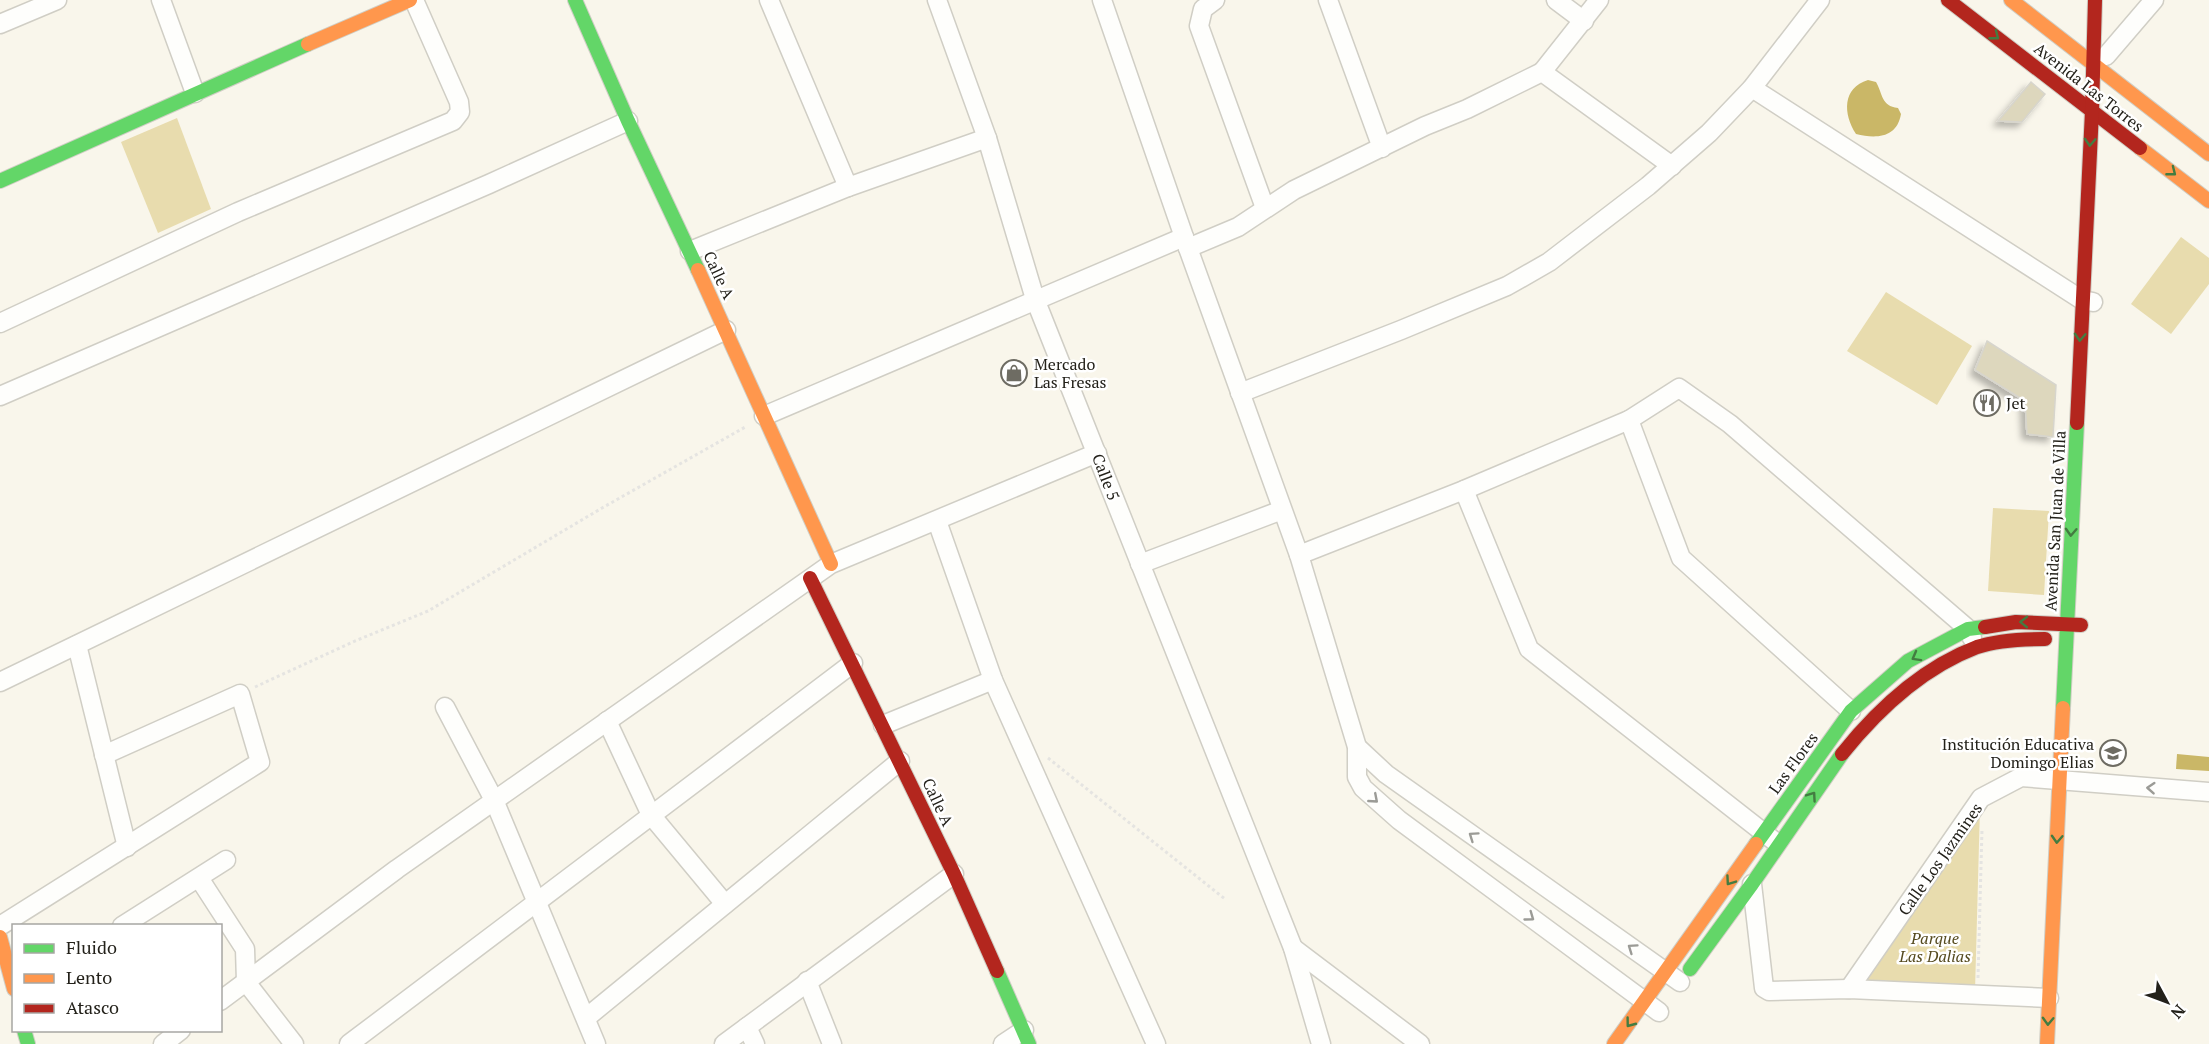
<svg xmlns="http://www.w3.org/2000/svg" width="2209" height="1044" viewBox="0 0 2209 1044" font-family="'PT Serif',serif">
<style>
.green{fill:#e8dcae}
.water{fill:#cab767}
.building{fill:#ddd7bd;stroke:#d7d5cd;stroke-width:1.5;filter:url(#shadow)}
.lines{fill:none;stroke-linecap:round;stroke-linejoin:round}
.street-casing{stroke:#d0cec5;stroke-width:21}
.fast-casing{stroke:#d0cec5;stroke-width:16}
.slow-casing{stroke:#d0cec5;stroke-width:16}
.jam-casing{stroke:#d0cec5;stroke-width:16}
.path{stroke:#e5e4e1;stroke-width:3;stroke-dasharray:3 3;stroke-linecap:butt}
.street{stroke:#fefefc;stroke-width:18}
.fast{stroke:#63d668;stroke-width:14}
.slow{stroke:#ff974d;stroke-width:14}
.jam{stroke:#b3261e;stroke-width:14}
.oneway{stroke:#437c41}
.oneway2{stroke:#9b9b96}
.labels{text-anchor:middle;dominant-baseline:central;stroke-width:5;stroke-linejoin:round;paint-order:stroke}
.street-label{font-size:16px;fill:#23211a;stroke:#fff}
.poi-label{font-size:16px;fill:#23211a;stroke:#fff;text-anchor:start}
.park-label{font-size:16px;font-style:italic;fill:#554a1f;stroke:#fff}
</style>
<defs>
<filter id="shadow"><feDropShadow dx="-5" dy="5" stdDeviation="3" flood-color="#0004"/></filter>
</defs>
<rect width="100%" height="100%" fill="#f9f6eb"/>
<!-- green -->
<g class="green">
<path d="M 177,118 L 211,209 L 158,233 L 121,142 Z"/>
<path d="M 2181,237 L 2209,258 L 2209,284 L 2171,334 L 2131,304 Z"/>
<path d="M 1886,292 L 1972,346 L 1937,405 L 1847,351 Z"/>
<path d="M 1993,508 L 2049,511 L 2044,595 L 1988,591 Z"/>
<path d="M 1980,807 L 1975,991 L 1859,984 Z"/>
</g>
<!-- water -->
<g class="water">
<path d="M 1868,80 L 1876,82 C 1883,94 1881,106 1898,108 L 1901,114 C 1897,138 1876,139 1856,134 C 1843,114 1842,88 1868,80 Z"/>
<path d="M 2177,754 L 2209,757 L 2209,771 L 2176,769 Z"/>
</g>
<!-- building -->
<g class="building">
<path d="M 2031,82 L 2045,94 L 2022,122 L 1998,121 Z"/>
<path d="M 1987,341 L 2056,385 L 2053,437 L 2027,434 L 2025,401 L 1975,370 Z"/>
</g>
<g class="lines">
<defs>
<g id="street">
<path d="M 161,0 L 195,93"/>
<path d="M 769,0 L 848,187"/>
<path d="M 937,0 L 987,138 L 1035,299 L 1293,948 L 1321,1044"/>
<path d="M 1102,0 L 1184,237 L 1299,555 L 1357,747 L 1357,777 L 1363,788 L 1399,820 L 1659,1012"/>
<path d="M 1215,0 L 1203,9 L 1199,26 L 1265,208"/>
<path d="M 1328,0 L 1382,148"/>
<path d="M 1556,0 L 1584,21"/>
<path d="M 0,24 L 57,0"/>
<path d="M 2106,56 L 2154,0"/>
<path d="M 1542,72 L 1599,0"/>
<path d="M 1752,88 L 2082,300 L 2093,302"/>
<path d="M 1188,248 L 1238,227 L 1294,190 L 1425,126 L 1467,109 L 1542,72 L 1672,166"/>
<path d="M 690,251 L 848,187 L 987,138"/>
<path d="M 0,323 L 238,212 L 453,121 L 460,112 L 459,102 L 414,0"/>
<path d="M 1240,393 L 1401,330 L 1507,286 L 1549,262 L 1648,186 L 1709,133 L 1752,88 L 1820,0"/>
<path d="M 0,396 L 489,184 L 628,121"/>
<path d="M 764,416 L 1184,237"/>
<path d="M 1629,420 L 1681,558 L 1851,711"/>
<path d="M 1464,490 L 1529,649 L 1773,840"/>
<path d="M 937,521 L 993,680 L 1156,1044"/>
<path d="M 1299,555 L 1464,490 L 1629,420 L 1679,388 L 1730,424 L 1968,629 L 1972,638"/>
<path d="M 1140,564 L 1282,510"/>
<path d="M 77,645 L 127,847"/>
<path d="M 0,682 L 726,330"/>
<path d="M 445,707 L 494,800 L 596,1044"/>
<path d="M 607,721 L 651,815 L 725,904"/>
<path d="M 883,725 L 993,680"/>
<path d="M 1357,747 L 1386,774 L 1680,982"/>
<path d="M 199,878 L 245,949 L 246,982 L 294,1044"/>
<path d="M 1752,884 L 1764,988 L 1769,991 L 1849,989 L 2049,998"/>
<path d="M 0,926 L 260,762 L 240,694 L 104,755"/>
<path d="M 122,926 L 226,860"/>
<path d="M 1293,948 L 1420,1044"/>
<path d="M 807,981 L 832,1044"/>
<path d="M 1849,989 L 1981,798 L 2021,777 L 2209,792"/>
<path d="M 220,1001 L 397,869 L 831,564 L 1097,453"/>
<path d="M 586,1018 L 900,761"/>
<path d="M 747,1027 L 755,1044"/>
<path d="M 163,1044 L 181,1030"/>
<path d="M 349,1044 L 853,663"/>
<path d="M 724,1044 L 954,874"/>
<path d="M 1003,1044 L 1024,1030"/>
</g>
<g id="fast">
<path d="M 575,0 L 628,121 L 698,270"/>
<path d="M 0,181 L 308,44"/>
<path d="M 2063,708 L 2077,423"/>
<path d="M 1756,844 L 1851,711 L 1908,661 L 1968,629 L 1985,627"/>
<path d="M 1690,969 L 1752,884 L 1842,754"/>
<path d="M 997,971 L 1029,1044"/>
<path d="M 24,1030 L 28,1044"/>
</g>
<g id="slow">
<path d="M 2011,0 L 2209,154"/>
<path d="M 308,44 L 410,0"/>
<path d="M 2140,148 L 2209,201"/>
<path d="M 698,270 L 831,564"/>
<path d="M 0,937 L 14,989"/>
<path d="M 1614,1044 L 1756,844"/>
<path d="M 2047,1044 L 2063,708"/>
</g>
<g id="jam">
<path d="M 1948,0 L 2140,148"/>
<path d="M 2077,423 L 2092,111 L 2095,0"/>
<path d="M 810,578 L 954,874 L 997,971"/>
<path d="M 1985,627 L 2016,622 L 2081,625"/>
<path d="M 1842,754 C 1878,709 1922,668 1977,647 C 1998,640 2023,639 2045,639"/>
</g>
</defs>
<!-- street casing -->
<use href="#street" class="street-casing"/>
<!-- fast casing -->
<use href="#fast" class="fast-casing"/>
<!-- slow casing -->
<use href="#slow" class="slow-casing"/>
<!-- jam casing -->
<use href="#jam" class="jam-casing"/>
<!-- path -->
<g class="path">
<path d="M 255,687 L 355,641 L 428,611 L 602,508 L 747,426"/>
<path d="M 1048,758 L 1225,899"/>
<path d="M 1978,978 L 1982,829"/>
</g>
<!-- street -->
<use href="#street" class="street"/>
<!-- fast -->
<use href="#fast" class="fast"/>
<!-- slow -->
<use href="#slow" class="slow"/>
<!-- jam -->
<use href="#jam" class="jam"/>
</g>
<!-- one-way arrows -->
<defs><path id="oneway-chevron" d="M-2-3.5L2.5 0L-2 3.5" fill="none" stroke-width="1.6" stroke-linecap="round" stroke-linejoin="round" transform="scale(1.5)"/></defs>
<g class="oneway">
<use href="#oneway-chevron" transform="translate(1995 36) rotate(38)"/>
<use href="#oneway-chevron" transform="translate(2090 142) rotate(93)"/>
<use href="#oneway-chevron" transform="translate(2172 172) rotate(38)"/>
<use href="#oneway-chevron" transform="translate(2080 337) rotate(93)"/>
<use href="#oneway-chevron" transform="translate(2071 532) rotate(93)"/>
<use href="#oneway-chevron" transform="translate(2024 622) rotate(-179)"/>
<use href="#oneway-chevron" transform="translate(1916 657) rotate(151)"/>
<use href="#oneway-chevron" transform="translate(1812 796) rotate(-55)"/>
<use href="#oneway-chevron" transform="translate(2057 839) rotate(93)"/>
<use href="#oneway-chevron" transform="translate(1730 881) rotate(125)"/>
<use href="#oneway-chevron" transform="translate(2048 1021) rotate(92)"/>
<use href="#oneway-chevron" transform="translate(1630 1023) rotate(127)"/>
</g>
<g class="oneway2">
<use href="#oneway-chevron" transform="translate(2151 788) rotate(-176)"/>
<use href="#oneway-chevron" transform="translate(1374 799) rotate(41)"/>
<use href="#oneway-chevron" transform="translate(1473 836) rotate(-145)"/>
<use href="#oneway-chevron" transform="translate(1530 917) rotate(36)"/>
<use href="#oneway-chevron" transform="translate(1632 948) rotate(-145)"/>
</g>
<!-- icons -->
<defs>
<symbol id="shop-ring" viewBox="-11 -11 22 22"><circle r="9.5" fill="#fff" stroke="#6e6c63" stroke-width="1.5"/><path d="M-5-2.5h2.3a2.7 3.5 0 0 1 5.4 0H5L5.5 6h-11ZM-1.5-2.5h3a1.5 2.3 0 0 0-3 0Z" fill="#6e6c63"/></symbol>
<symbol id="restaurant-ring" viewBox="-11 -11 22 22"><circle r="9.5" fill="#fff" stroke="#6e6c63" stroke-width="1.5"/><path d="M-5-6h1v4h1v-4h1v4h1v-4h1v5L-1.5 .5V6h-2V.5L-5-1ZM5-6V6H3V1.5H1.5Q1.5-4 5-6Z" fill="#6e6c63"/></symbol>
<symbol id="school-ring" viewBox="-11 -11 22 22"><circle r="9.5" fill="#fff" stroke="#6e6c63" stroke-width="1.5"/><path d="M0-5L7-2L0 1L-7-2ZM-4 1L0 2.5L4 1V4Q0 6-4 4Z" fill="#6e6c63"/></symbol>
</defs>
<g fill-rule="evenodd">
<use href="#shop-ring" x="999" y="358" width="30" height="30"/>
<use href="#restaurant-ring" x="1972" y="388" width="30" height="30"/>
<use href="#school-ring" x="2098" y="738" width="30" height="30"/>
</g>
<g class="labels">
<!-- street labels -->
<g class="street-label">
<text transform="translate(2089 87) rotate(38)">Avenida Las Torres</text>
<text transform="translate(719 275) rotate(65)">Calle A</text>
<text transform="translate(1106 477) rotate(69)">Calle 5</text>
<text transform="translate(2055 521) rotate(-87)">Avenida San Juan de Villa</text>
<text transform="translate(1793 763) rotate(-54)">Las Flores</text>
<text transform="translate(938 802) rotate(65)">Calle A</text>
<text transform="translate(1940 859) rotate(-55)">Calle Los Jazmines</text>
</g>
<!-- poi labels -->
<g class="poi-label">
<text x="1034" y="364">Mercado<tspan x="1034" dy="18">Las Fresas</tspan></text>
<text x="2006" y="403">Jet</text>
<text x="2094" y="744" text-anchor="end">Institución Educativa<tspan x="2094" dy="18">Domingo Elias</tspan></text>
</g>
<!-- park labels -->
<g class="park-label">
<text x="1935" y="938">Parque<tspan x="1935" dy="18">Las Dalias</tspan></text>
</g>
</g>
<!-- legend -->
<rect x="12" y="924" width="210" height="108" fill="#ffffff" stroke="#a7a6a3" stroke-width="1.5"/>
<rect x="24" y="944" width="30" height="9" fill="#63d668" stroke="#a7a6a3" stroke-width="1.5"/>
<text x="66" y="954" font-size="18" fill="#23211a">Fluido</text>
<rect x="24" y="974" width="30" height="9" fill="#ff974d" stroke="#a7a6a3" stroke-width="1.5"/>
<text x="66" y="984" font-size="18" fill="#23211a">Lento</text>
<rect x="24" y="1004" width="30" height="9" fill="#b3261e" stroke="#a7a6a3" stroke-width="1.5"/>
<text x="66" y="1014" font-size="18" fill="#23211a">Atasco</text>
<!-- north arrow -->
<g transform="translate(2167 1002) rotate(131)" stroke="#ffffff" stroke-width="4.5" paint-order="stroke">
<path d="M0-4.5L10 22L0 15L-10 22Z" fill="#23211a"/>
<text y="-9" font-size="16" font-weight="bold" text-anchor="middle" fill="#23211a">N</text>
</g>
</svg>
